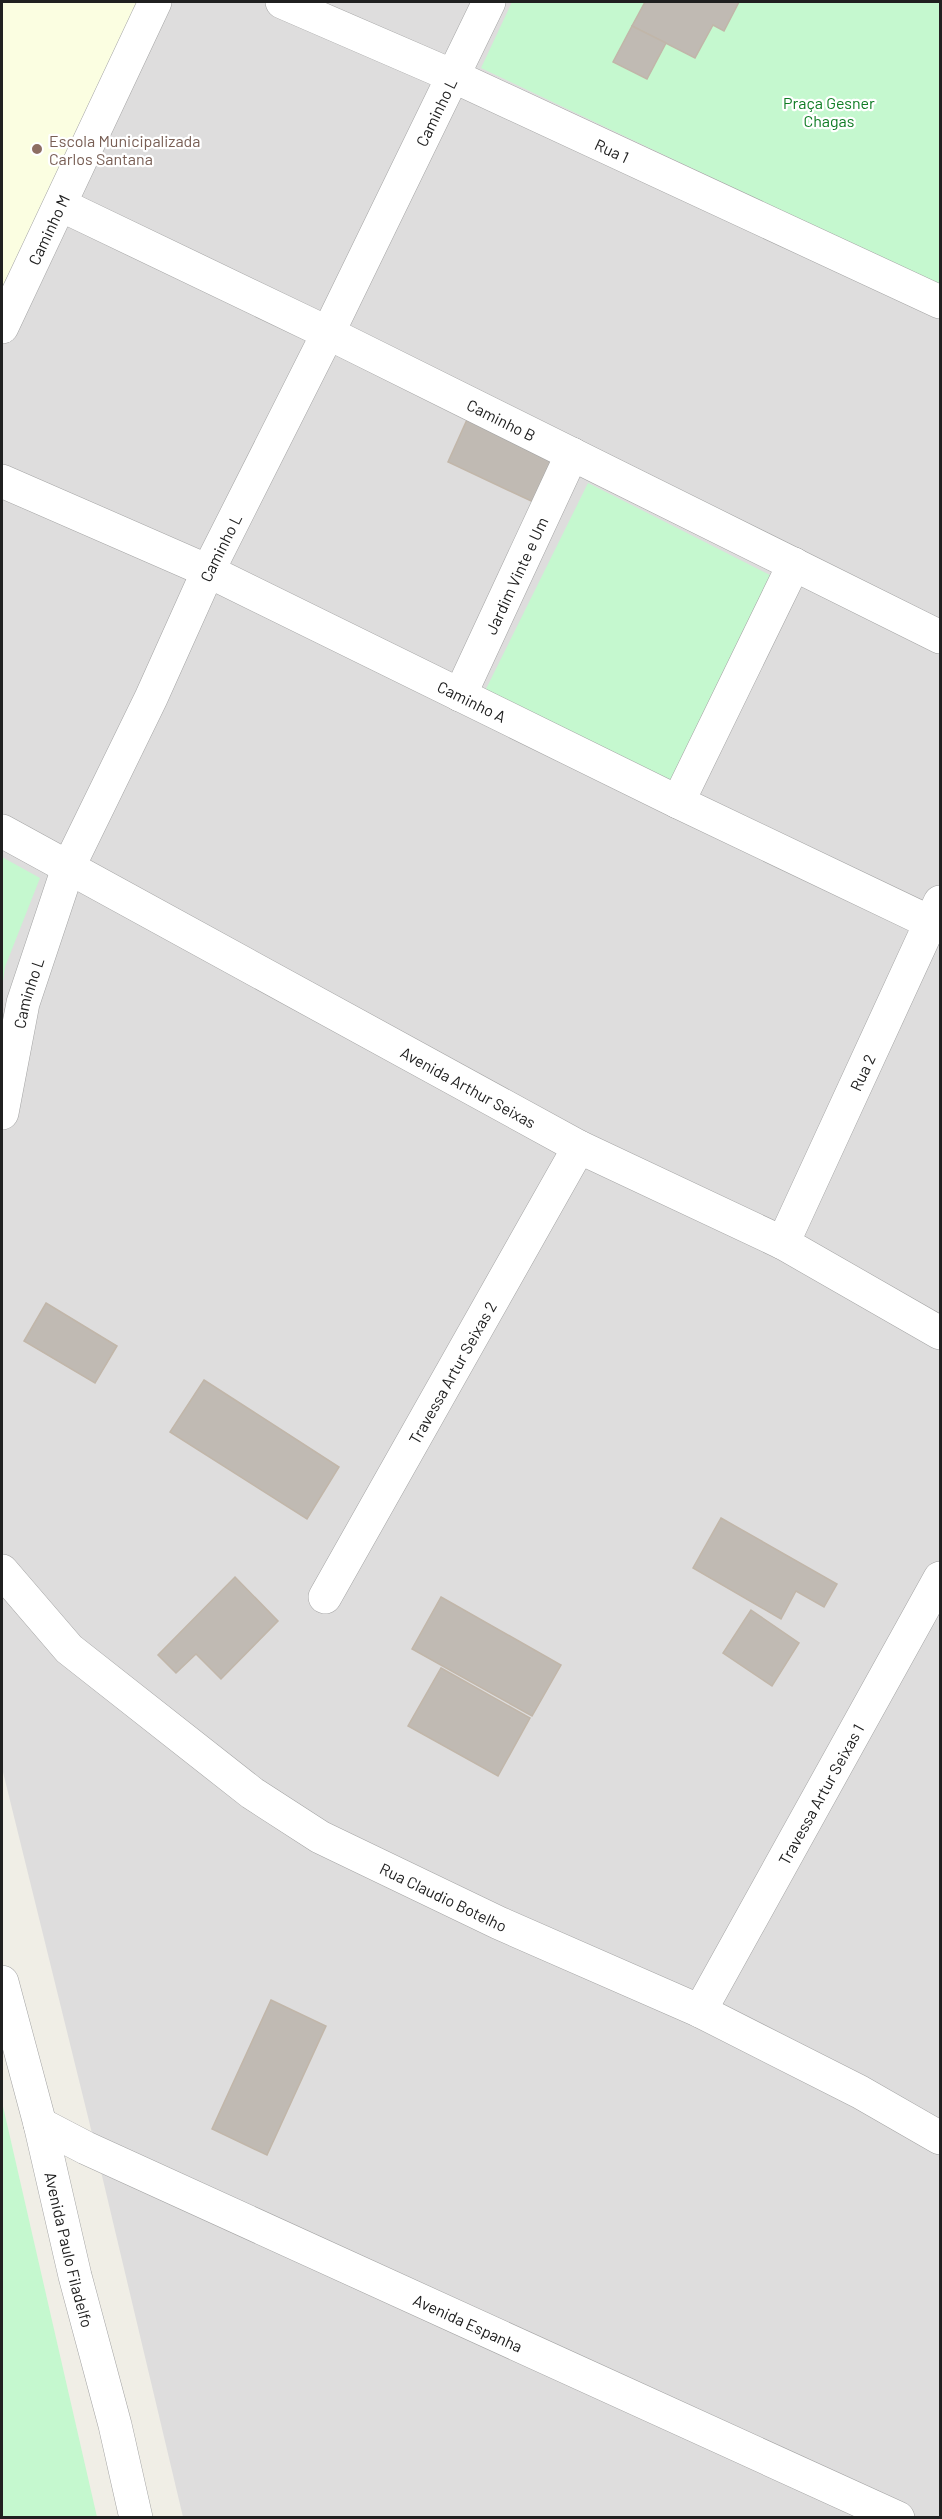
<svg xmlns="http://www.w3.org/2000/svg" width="942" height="2519" viewBox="0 0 942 2519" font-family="Barlow,sans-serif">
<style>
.residential{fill:#dedddd}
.education{fill:#fbfee1}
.park{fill:#c5f8cf}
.building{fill:#c0bab3;stroke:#c1b6a9;stroke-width:1.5}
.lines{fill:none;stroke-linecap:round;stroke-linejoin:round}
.minor-casing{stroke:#a4a4a4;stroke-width:34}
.tertiary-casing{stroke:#a4a4a4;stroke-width:34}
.minor{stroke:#fff;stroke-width:33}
.tertiary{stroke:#fff;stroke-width:33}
.education-dot{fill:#8d6e63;stroke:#fff;stroke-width:2}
.labels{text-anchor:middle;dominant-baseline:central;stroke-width:4.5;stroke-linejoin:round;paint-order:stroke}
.park-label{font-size:16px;fill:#0f7c24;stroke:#fff}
.street-label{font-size:16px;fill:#202020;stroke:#fff}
.education-label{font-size:16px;fill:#785e54;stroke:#fff;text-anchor:start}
</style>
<rect width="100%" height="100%" fill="#f0eee6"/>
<!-- residential -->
<path class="residential" d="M 142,2 L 940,2 L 940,2517 L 183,2517 L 89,2121 L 2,1768 L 2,296 Z"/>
<!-- education -->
<path class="education" d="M 2,2 L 142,2 L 2,296 Z"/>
<!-- park -->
<g class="park">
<path d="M 512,2 L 940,2 L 940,286 L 481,68 Z"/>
<path d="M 588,483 L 772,576 L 665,792 L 481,699 Z"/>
<path d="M 2,857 L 40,878 L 5,967 L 2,989 Z"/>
<path d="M 2,2102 L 97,2517 L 2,2517 Z"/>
</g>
<!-- building -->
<g class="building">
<path d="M 645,2 L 739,2 L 724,31 L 713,25 L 695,58 L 632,26 Z"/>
<path d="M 632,26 L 666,43 L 647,79 L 613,62 Z"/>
<path d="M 470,413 L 567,458 L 544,507 L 448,462 Z"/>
<path d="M 46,1303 L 117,1346 L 95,1383 L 24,1341 Z"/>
<path d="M 204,1380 L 339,1467 L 307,1519 L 170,1432 Z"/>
<path d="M 721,1518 L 837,1584 L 824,1607 L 796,1591 L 781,1619 L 693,1568 Z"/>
<path d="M 235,1577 L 278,1621 L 221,1679 L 196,1654 L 176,1673 L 158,1655 Z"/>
<path d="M 441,1597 L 561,1665 L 532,1716 L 412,1649 Z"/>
<path d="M 751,1610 L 799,1643 L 772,1686 L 723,1653 Z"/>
<path d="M 441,1668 L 530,1718 L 498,1776 L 408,1726 Z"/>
<path d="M 271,2000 L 326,2026 L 267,2155 L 212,2129 Z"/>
</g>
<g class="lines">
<defs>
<g id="minor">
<path id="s1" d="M 282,2 L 453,76 L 940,302"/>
<path id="s2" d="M 61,205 L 328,333 L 940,637"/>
<path id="s3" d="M 2,327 L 155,2"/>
<path id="s4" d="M 2,481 L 208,571 L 678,802 L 940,927"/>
<path id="s5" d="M 460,695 L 572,454"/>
<path d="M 678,802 L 794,564"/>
<path id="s6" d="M 2,831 L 579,1147 L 783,1243 L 940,1333"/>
<path id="s7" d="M 2,1113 L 23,1003 L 68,868 L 151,698 L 208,571 L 328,333 L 489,2"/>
<path id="s8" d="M 783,1243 L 940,902"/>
<path id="s9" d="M 2,1571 L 69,1649 L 252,1793 L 320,1837 L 499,1923 L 700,2011 L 860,2092 L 940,2138"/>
<path id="s10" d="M 325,1597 L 579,1147"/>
<path id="s11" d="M 700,2011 L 940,1578"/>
<path id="s12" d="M 40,2124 L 86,2148 L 898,2518"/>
</g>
<g id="tertiary">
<path id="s13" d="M 2,1982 L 40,2124 L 75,2276 L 115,2425 L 136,2518"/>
</g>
</defs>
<!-- minor casing -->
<use href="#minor" class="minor-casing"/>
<!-- tertiary casing -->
<use href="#tertiary" class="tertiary-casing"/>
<!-- minor -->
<use href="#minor" class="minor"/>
<!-- tertiary -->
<use href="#tertiary" class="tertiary"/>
</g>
<!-- markers -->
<circle class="education-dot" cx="37" cy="149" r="6"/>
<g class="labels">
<!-- park labels -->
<g class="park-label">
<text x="829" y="102">Praça Gesner<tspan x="829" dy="18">Chagas</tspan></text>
</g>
<!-- street labels -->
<g class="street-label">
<text stroke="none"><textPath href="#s7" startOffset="1095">Caminho L</textPath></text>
<text stroke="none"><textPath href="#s1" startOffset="362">Rua 1</textPath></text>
<text stroke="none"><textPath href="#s3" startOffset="108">Caminho M</textPath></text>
<text stroke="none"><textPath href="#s2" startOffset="490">Caminho B</textPath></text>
<text stroke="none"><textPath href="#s7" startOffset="609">Caminho L</textPath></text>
<text stroke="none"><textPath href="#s5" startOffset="132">Jardim Vinte e Um</textPath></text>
<text stroke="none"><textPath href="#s4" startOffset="519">Caminho A</textPath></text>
<text stroke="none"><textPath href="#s7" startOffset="123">Caminho L</textPath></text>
<text stroke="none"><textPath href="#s8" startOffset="188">Rua 2</textPath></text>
<text stroke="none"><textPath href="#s6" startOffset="532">Avenida Arthur Seixas</textPath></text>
<text stroke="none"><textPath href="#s10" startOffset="258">Travessa Artur Seixas 2</textPath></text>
<text stroke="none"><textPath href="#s11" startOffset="248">Travessa Artur Seixas 1</textPath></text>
<text stroke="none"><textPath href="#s9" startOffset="554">Rua Claudio Botelho</textPath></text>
<text stroke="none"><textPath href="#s13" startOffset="276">Avenida Paulo Filadelfo</textPath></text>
<text stroke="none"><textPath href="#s12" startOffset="472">Avenida Espanha</textPath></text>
</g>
<!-- education labels -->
<g class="education-label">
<text x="49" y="140">Escola Municipalizada<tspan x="49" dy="18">Carlos Santana</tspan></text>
</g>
</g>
<!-- border -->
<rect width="942" height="2519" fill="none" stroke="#202020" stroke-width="6"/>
</svg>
